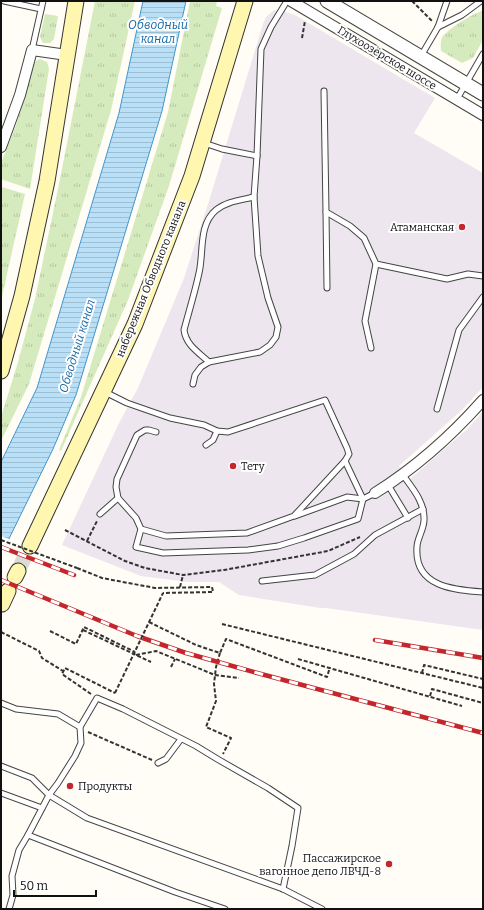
<svg xmlns="http://www.w3.org/2000/svg" width="484" height="910" viewBox="0 0 484 910" font-family="Bitter,serif">
<style>
.industrial{fill:#eee6ef}
.grass{fill:url(#grass-tufts)}
.water{fill:url(#water-rules);stroke:#3f96cf}
.pier{fill:#fffdf5}
.lines{fill:none;stroke-linecap:round;stroke-linejoin:round}
.secondary-tunnel{stroke:#dbdad3;stroke-width:15;stroke-dasharray:15 8;stroke-linecap:butt}
.service-casing{stroke:#444;stroke-width:7}
.minor-casing{stroke:#444;stroke-width:12}
.tertiary-casing{stroke:#444;stroke-width:15}
.secondary-casing{stroke:#333;stroke-width:17}
.path{stroke:#333;stroke-width:2;stroke-dasharray:4 2;stroke-linecap:butt}
.service{stroke:#fff;stroke-width:5}
.minor{stroke:#fff;stroke-width:10}
.tertiary{stroke:#fff;stroke-width:13}
.secondary{stroke:#fff6b0;stroke-width:15}
.rail-casing{stroke:#c4262e;stroke-width:4.5}
.rail{stroke:#fff;stroke-width:3;stroke-dasharray:9;stroke-linecap:butt}
.path-bridge{stroke:#333;stroke-width:2;stroke-dasharray:4 2;stroke-linecap:butt}
.poi-dot{fill:#c4262e;stroke:#fff;stroke-width:1.5}
.labels{text-anchor:middle;dominant-baseline:central;stroke-width:4;stroke-linejoin:round;paint-order:stroke}
.street-label{font-size:11px;fill:#111;stroke:#fff}
.poi-label{font-size:11px;fill:#111;stroke:#fff;text-anchor:end}
.water-label{font-size:12px;font-style:italic;fill:#1768a6;stroke:#fff}
</style>
<defs>
<pattern id="grass-tufts" width="24" height="20" patternUnits="userSpaceOnUse"><rect width="24" height="20" fill="#d5ebbd"/><path d="M3 7l-1-3M5 7V3M7 7l1-3M15 17l-1-3M17 17v-4M19 17l1-3" fill="none" stroke="#b6c8a1"/></pattern>
<pattern id="water-rules" width="6" height="5" patternUnits="userSpaceOnUse"><rect width="6" height="5" fill="#b9e0f7"/><path d="M0 2.5h6" fill="none" stroke="#9ebfd3"/></pattern>
</defs>
<rect width="100%" height="100%" fill="#fffdf5"/>
<!-- industrial -->
<path class="industrial" d="M 274,10 L 282,11 L 295,15 L 435,98 L 414,133 L 483,173 L 483,387 L 462,410 L 399,466 L 410,479 L 466,430 L 483,412 L 483,630 L 326,608 L 320,608 L 239,595 L 219,582 L 188,582 L 141,576 L 62,545 L 119,423 L 138,388 L 184,278 L 209,201 L 263,24 L 266,17 Z"/>
<!-- grass -->
<g class="grass">
<path d="M 95,1 L 135,1 L 111,110 L 29,384 L 1,441 L 1,417 L 18,362 L 35,299 L 59,184 Z"/>
<path d="M 190,1 L 217,1 L 216,6 L 222,8 L 169,186 L 128,300 L 61,451 L 59,450 L 81,397 L 168,112 Z"/>
<path d="M 483,10 L 483,40 L 473,58 L 462,63 L 441,51 C 441,46 440,40 443,36 C 453,25 470,16 483,10 Z"/>
<path d="M 45,14 L 58,16 L 54,39 L 50,43 L 43,43 L 40,37 Z"/>
<path d="M 40,59 L 47,62 L 49,69 L 30,189 L 1,179 L 1,163 L 16,125 L 25,96 L 32,67 L 36,61 Z"/>
<path d="M 2,187 L 25,194 L 1,301 L 1,191 Z"/>
</g>
<!-- water -->
<path class="water" d="M 143,1 L 186,1 L 162,111 L 76,395 L 53,449 L 1,555 L 1,462 L 37,388 L 119,113 Z"/>
<!-- pier -->
<path class="pier" d="M 1,536 L 11,540 L 1,557 Z"/>
<g class="lines">
<!-- secondary-tunnel -->
<path class="secondary-tunnel" d="M 18,571 L 30,546"/>
<defs>
<g id="service">
<path d="M 4,1 L 41,9"/>
<path d="M 438,27 L 462,15 L 481,1"/>
<path d="M 32,50 L 43,1"/>
<path d="M 421,56 L 438,27 L 447,1"/>
<path d="M 324,91 L 326,212 L 350,226 L 364,238 L 376,264 L 447,279 L 468,274 L 483,276"/>
<path d="M 457,99 L 483,54"/>
<path d="M 257,156 L 261,49 L 271,27 L 287,1"/>
<path d="M 326,212 L 327,288"/>
<path d="M 371,348 L 365,321 L 376,264"/>
<path d="M 209,362 C 198,352 186,345 184,330 C 189,311 195,292 199,273 C 204,253 198,225 216,210 C 227,201 242,200 254,197"/>
<path d="M 193,384 L 195,375 L 201,367 L 209,362 L 260,352 L 270,345 L 276,337 L 278,327 L 268,298 L 258,256 L 254,197 L 257,156 L 222,149 L 204,143"/>
<path d="M 105,392 L 127,403 L 170,418 L 204,425 L 217,431 L 228,432 L 325,400 L 347,448 L 349,454 L 345,461 L 294,516 L 247,533 L 166,536 L 141,529 L 136,518 L 118,498 L 116,487 L 117,479 L 137,435 L 145,430 L 149,430 L 156,432"/>
<path d="M 437,409 L 459,330 L 483,297"/>
<path d="M 206,445 L 213,440 L 217,431"/>
<path d="M 403,475 C 412,488 424,501 424,518 C 425,528 417,538 417,547 C 414,587 454,590 483,592"/>
<path d="M 388,485 L 408,518"/>
<path d="M 100,514 L 118,498"/>
<path d="M 295,516 L 347,497 L 363,499 L 375,493"/>
<path d="M 141,529 L 136,547 L 163,553 L 248,550 L 278,546 L 304,538 L 358,519 L 363,499 L 345,461"/>
<path d="M 262,581 L 315,575 L 354,554 L 375,535 L 423,509"/>
<path d="M 1,703 L 16,709 L 58,714 L 80,727"/>
<path d="M 158,763 L 166,759 L 181,739"/>
<path d="M 1,766 L 32,778 L 49,795 L 87,818 L 283,889 L 322,909"/>
<path d="M 1,793 L 42,808"/>
<path d="M 9,909 L 13,895 L 12,876 L 19,850 L 28,835"/>
<path d="M 225,909 L 175,892 L 28,835 L 49,795 L 58,783 L 75,756 L 81,743 L 80,727 L 97,698 L 123,709 L 196,746 L 219,760 L 268,788 L 298,808 L 292,846 L 283,889"/>
</g>
<g id="minor">
<path d="M 291,1 L 483,115"/>
<path d="M 1,147 L 20,95 L 32,50 L 67,55"/>
<path d="M 375,493 C 415,468 452,435 483,400"/>
</g>
<path id="tertiary" d="M 327,1 L 483,94"/>
<g id="secondary">
<path d="M 1,371 L 22,296 L 47,181 L 76,1"/>
<path d="M 30,546 L 135,324 L 192,176 L 245,1"/>
<path d="M 15,577 L 18,571"/>
<path d="M 2,604 L 8,591"/>
</g>
</defs>
<!-- service casing -->
<use href="#service" class="service-casing"/>
<!-- minor casing -->
<use href="#minor" class="minor-casing"/>
<!-- tertiary casing -->
<use href="#tertiary" class="tertiary-casing"/>
<!-- secondary casing -->
<use href="#secondary" class="secondary-casing"/>
<!-- path -->
<g class="path">
<path d="M 412,1 L 432,21"/>
<path d="M 302,38 L 305,21"/>
<path d="M 65,530 L 125,561 L 145,568 L 183,575 L 224,570 L 328,551 L 360,537"/>
<path d="M 87,541 L 97,521"/>
<path d="M 77,568 L 102,578 L 155,588 L 212,587 L 213,592 L 163,593"/>
<path d="M 180,587 L 183,575"/>
<path d="M 149,622 L 196,645 L 220,653 L 226,639 L 327,677 L 330,667"/>
<path d="M 222,624 L 483,688"/>
<path d="M 83,630 L 151,662"/>
<path d="M 50,631 L 76,644 L 84,627 L 135,652"/>
<path d="M 1,632 L 39,651 L 42,658 L 63,671"/>
<path d="M 220,653 L 216,667 L 214,684 L 216,701 L 206,727 L 231,738 L 223,754"/>
<path d="M 136,655 L 156,651 L 215,675 L 239,678"/>
<path d="M 298,659 L 462,706"/>
<path d="M 171,667 L 175,659"/>
<path d="M 422,673 L 424,665 L 483,679"/>
<path d="M 91,694 L 62,674 L 65,668 L 115,693"/>
<path d="M 430,696 L 432,689 L 483,703"/>
<path d="M 88,732 L 152,760"/>
</g>
<!-- service -->
<use href="#service" class="service"/>
<!-- minor -->
<use href="#minor" class="minor"/>
<!-- tertiary -->
<use href="#tertiary" class="tertiary"/>
<!-- secondary -->
<use href="#secondary" class="secondary"/>
<defs>
<g id="rail">
<path d="M 1,547 L 74,575"/>
<path d="M 1,580 L 137,636 L 186,653 L 261,674 L 483,733"/>
<path d="M 375,640 L 483,658"/>
</g>
</defs>
<!-- rail casing -->
<use href="#rail" class="rail-casing"/>
<!-- rail -->
<use href="#rail" class="rail"/>
<!-- path-bridge -->
<g class="path-bridge">
<path d="M 1,540 L 77,568"/>
<path d="M 115,693 L 163,593"/>
</g>
</g>
<!-- markers -->
<g class="poi-dot">
<circle cx="462" cy="227" r="4"/>
<circle cx="233" cy="466" r="4"/>
<circle cx="70" cy="786" r="4"/>
<circle cx="389" cy="864" r="4"/>
</g>
<g class="labels">
<!-- street labels -->
<g class="street-label">
<text transform="translate(387 58) rotate(31)">Глухоозёрское шоссе</text>
<text transform="translate(151 279) rotate(-68)">набережная Обводного канала</text>
</g>
<!-- poi labels -->
<g class="poi-label">
<text x="454" y="227">Атаманская</text>
<text x="241" y="466" text-anchor="start">Тету</text>
<text x="78" y="786" text-anchor="start">Продукты</text>
<text x="381" y="858">Пассажирское<tspan x="381" dy="13">вагонное депо ЛВЧД-8</tspan></text>
</g>
<!-- water labels -->
<g class="water-label">
<text x="158" y="25">Обводный<tspan x="158" dy="14">канал</tspan></text>
<text transform="translate(77 346) rotate(-73)">Обводный канал</text>
</g>
</g>
<!-- border -->
<rect width="484" height="910" fill="none" stroke="#111111" stroke-width="4"/>
<!-- scale -->
<path d="M14 890v6h82v-6" fill="none" stroke="#111111" stroke-width="2"/>
<text x="20" y="890" font-size="12" fill="#111111" stroke="#ffffff" stroke-width="3" paint-order="stroke">50 m</text>
</svg>
